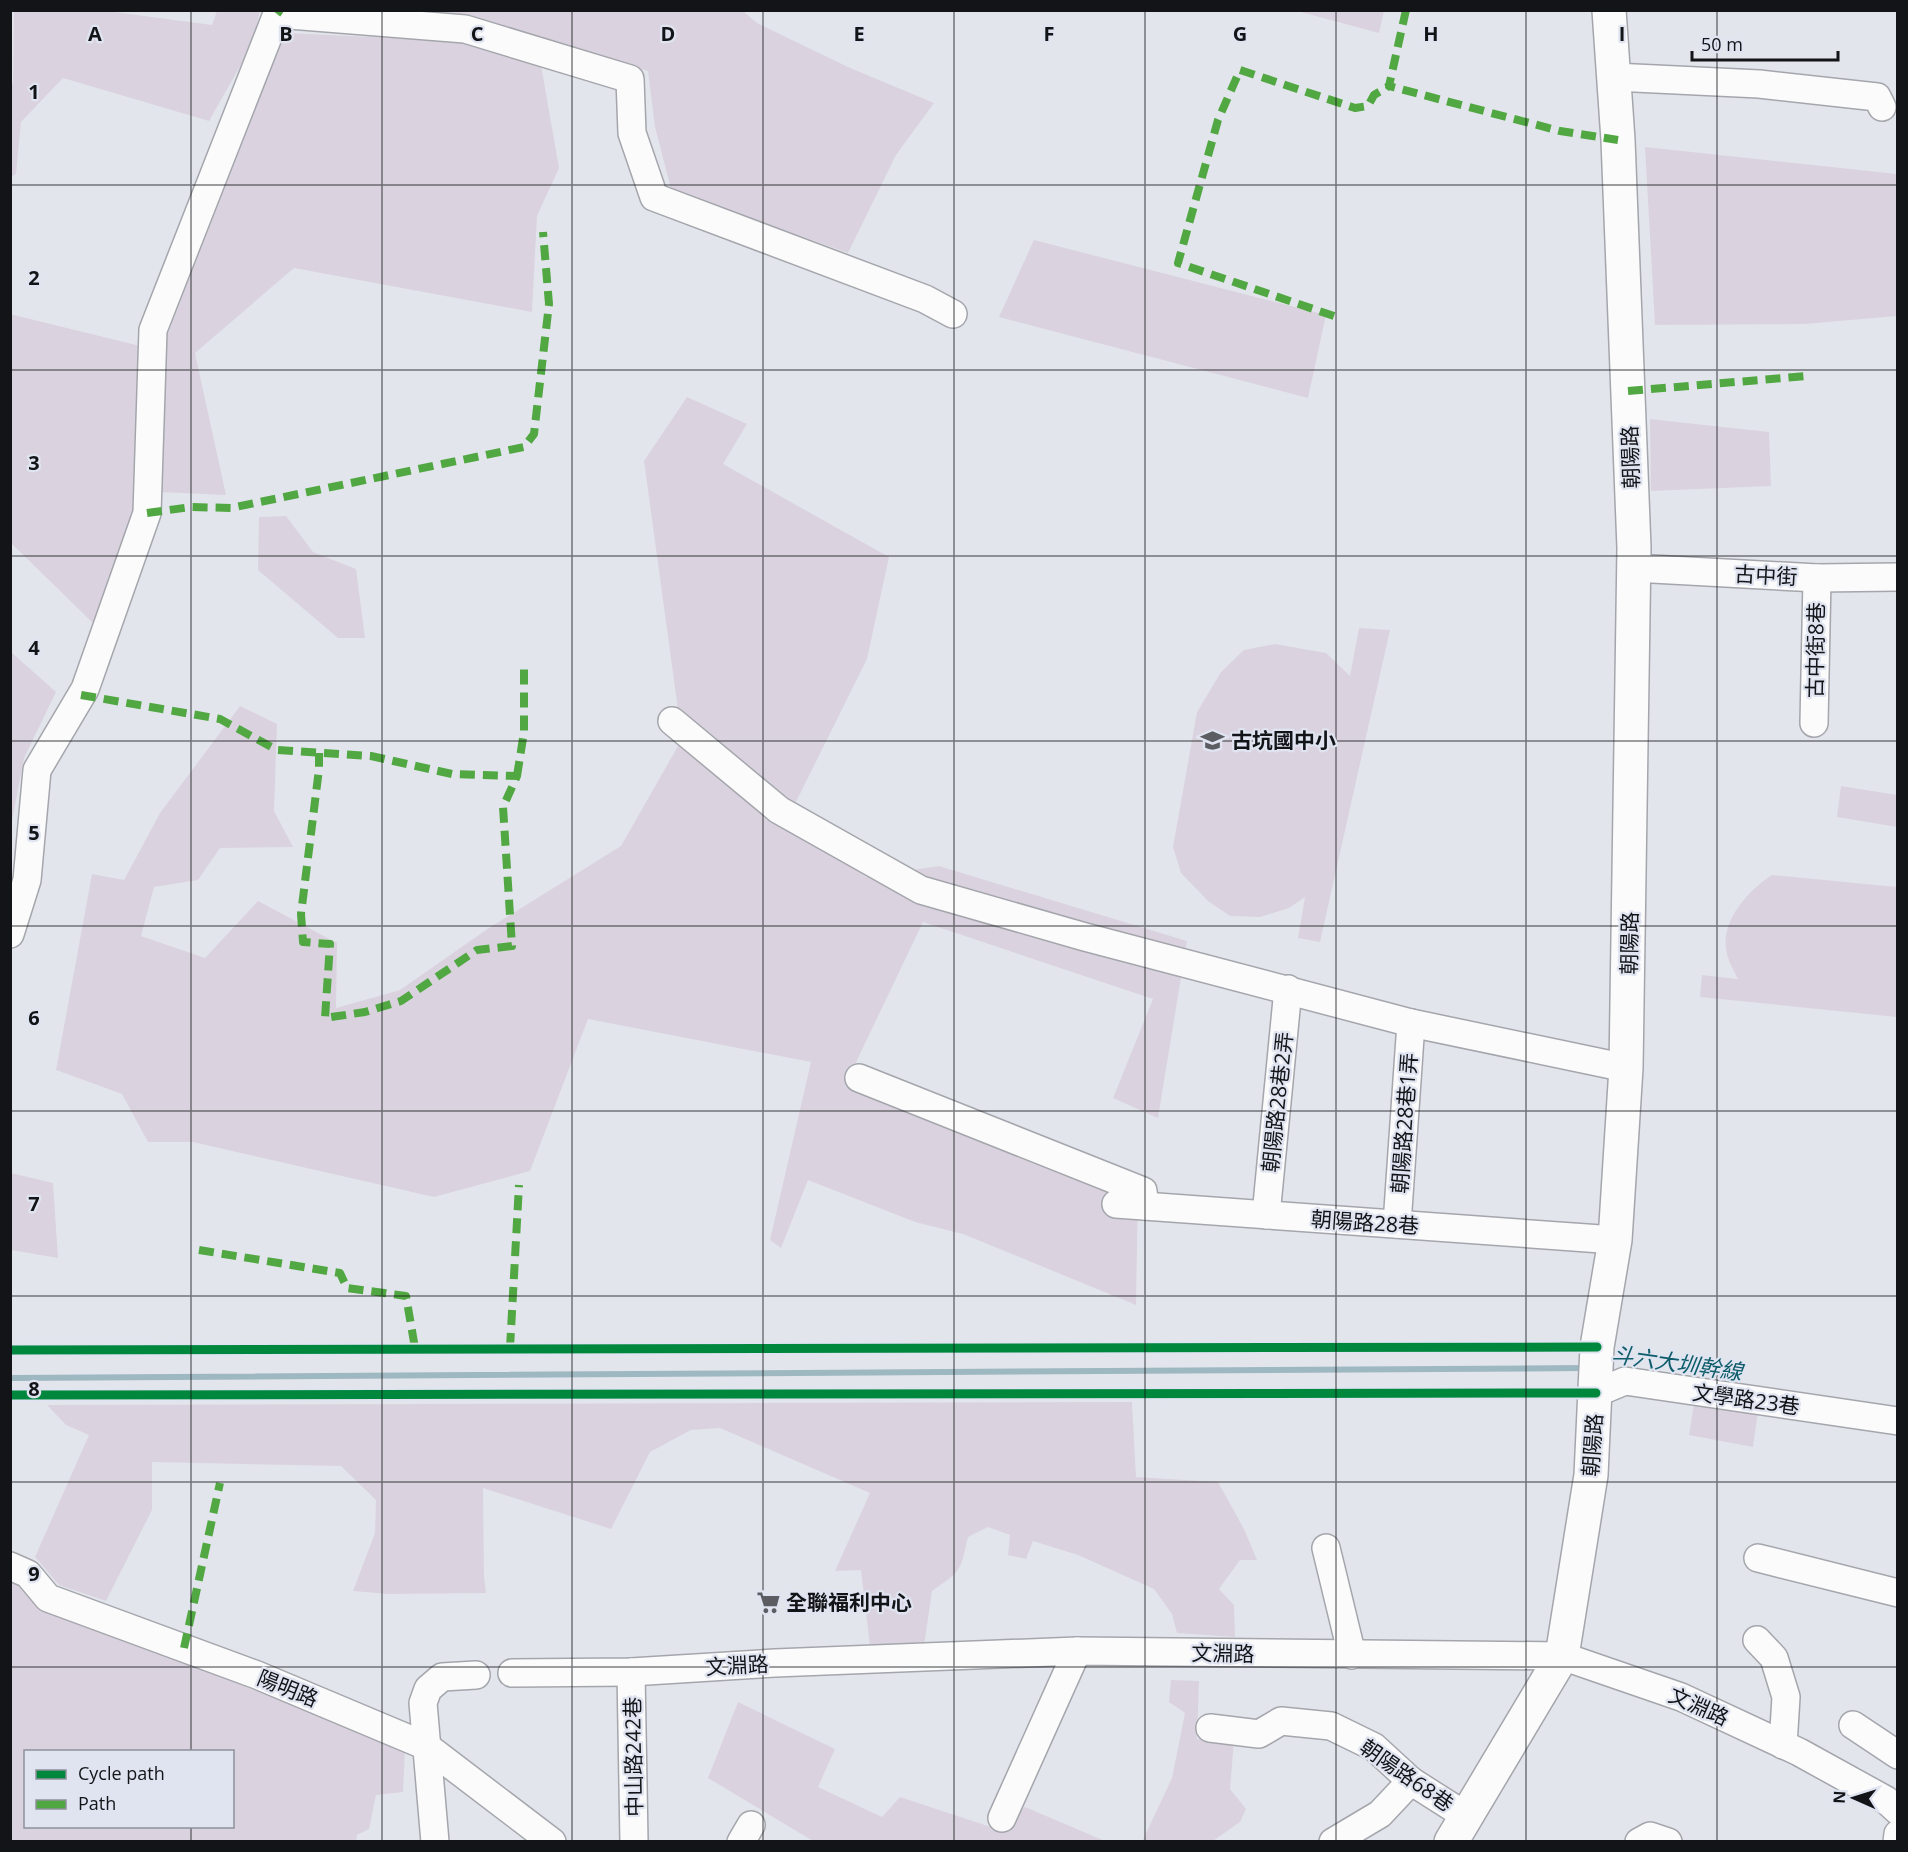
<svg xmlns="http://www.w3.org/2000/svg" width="1908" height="1852" viewBox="0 0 1908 1852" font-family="'Open Sans','Noto Sans TC',sans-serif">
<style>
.green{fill:#dad3df;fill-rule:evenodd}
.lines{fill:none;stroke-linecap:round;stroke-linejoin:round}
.stream{stroke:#9eb8c1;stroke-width:6}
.minor-casing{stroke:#a4a6ac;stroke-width:30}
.major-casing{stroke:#a4a6ac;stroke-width:36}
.minor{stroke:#fbfbfc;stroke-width:27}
.major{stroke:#fbfbfc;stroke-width:33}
.quiet{stroke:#51a842;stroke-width:8;stroke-dasharray:15 8;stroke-linecap:butt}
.cycleway-casing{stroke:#dfe4f0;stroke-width:13}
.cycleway{stroke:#00873e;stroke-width:9}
.grid{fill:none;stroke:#121418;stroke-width:1.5;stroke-opacity:0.55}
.labels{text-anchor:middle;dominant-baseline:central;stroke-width:4.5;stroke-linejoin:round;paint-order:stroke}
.street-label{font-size:21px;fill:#121418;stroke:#dfe4f0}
.poi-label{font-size:21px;font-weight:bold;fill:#121418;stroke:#dfe4f0;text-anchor:start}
.water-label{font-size:22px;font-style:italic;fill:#0f5c6b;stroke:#dfe4f0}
.grid-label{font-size:20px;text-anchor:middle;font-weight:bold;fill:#121418;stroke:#dfe4f0;stroke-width:4.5;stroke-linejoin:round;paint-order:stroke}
</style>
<rect width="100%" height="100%" fill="#e3e5ec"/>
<!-- green -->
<g class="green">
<path d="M 14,11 L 107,11 L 212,25 L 217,11 L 260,11 L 251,47 L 209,121 L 63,78 L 21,122 L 16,174 L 11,177 L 10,85 L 13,84 Z"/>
<path d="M 409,11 L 743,11 L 757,23 L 848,67 L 934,103 L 896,155 L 848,253 L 671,189 L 655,127 L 648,71 L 481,19 Z"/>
<path d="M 1297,11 L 1384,10 L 1384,11 L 1379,33 Z"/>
<path d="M 285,33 L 460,41 L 541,65 L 559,168 L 537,216 L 532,312 L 294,268 L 195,353 L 226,495 L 159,492 L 165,341 Z"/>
<path d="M 1645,147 L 1897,174 L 1897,316 L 1805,324 L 1655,325 Z"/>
<path d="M 1034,240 L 1326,315 L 1308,398 L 999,317 Z"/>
<path d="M 10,314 L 140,346 L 136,514 L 94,624 L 11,543 Z"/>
<path d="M 687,397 L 747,424 L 723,464 L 889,557 L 867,659 L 786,822 L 866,877 L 939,866 L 1187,941 L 1158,1118 L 1113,1098 L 1153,999 L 923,922 L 849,1077 L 1138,1189 L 1136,1305 L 963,1234 L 915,1222 L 808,1180 L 781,1248 L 770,1240 L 811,1062 L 588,1019 L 530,1171 L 434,1197 L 193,1142 L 148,1142 L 122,1094 L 56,1070 L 92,874 L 124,880 L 160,813 L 240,706 L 277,724 L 274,811 L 293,847 L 220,848 L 198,880 L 154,887 L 141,936 L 205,958 L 258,901 L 337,943 L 336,1008 L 400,990 L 486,930 L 621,846 L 682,739 L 644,461 Z"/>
<path d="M 1650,419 L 1769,432 L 1771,486 L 1651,491 Z"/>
<path d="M 286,516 L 313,552 L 356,569 L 365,638 L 338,638 L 258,570 L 259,517 Z"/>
<path d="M 1359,628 L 1390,630 L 1320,942 L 1298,938 L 1305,897 L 1289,908 L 1260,917 L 1230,916 L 1208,901 L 1181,873 L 1173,847 L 1197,712 L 1221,672 L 1244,650 L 1275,644 L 1326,653 L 1350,676 Z"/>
<path d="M 11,652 L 56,692 L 24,758 L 11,826 Z"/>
<path d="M 1841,786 L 1897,795 L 1897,827 L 1837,817 Z"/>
<path d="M 1772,875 L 1897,887 L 1897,1017 L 1700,997 L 1702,975 L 1738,979 C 1733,969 1727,959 1726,948 C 1722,919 1749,890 1772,875 Z"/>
<path d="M 11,1173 L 53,1183 L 58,1258 L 11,1250 Z"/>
<path d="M 1132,1402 L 1136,1477 L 1218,1482 L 1244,1529 L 1257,1560 L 1240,1560 L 1219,1589 L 1234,1605 L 1235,1637 L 1177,1633 L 1172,1614 L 1154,1589 L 1078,1555 L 1033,1541 L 1026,1559 L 1008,1555 L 1010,1535 L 988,1527 L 968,1537 C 960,1572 962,1570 932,1591 L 924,1646 L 870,1647 L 861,1570 L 835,1571 L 870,1493 L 720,1428 L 691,1430 L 650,1452 L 611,1529 L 483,1488 L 484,1577 L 486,1593 L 388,1594 L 353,1591 L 375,1533 L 376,1500 L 341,1466 L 152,1462 L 152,1510 L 106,1601 L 59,1585 L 35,1557 L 89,1435 L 66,1425 L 47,1405 Z"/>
<path d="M 1694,1403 L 1758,1411 L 1753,1447 L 1689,1435 Z"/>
<path d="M 10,1581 L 19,1582 L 53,1609 L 405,1751 L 403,1792 L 376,1795 L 369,1829 L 357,1835 L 356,1841 L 11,1841 ZM 26,1752 L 232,1752 L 232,1826 L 26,1826 Z"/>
<path d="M 1171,1680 L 1199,1681 L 1197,1739 L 1234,1740 L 1230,1789 L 1246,1809 L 1240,1822 L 1213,1841 L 1142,1842 L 1172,1778 L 1185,1713 L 1169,1702 Z"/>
<path d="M 738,1702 L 835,1749 L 818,1787 L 882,1817 L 900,1797 L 997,1829 L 1025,1807 L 1105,1841 L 813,1841 L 708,1778 Z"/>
</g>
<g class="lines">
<!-- stream -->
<path class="stream" d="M 10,1378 L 1588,1368"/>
<defs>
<g id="minor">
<path d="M 1614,77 L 1759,84 L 1877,97 L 1882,107"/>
<path d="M 1634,568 L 1817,578 L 1898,577"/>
<path d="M 672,721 L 779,810 L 921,890 L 1085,937 L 1411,1023 L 1626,1068"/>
<path d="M 1814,723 L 1817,578"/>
<path d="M 10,934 L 27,880 L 37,770 L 85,689 L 147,513 L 153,330 L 277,14 L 465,29 L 630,79 L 632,133 L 654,197 L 925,299 L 953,314"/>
<path d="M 859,1078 L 1143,1191 L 1145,1206"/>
<path d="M 1116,1204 L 1615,1240"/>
<path d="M 1266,1215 L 1288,989"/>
<path d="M 1397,1224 L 1411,1023"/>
<path d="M 1596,1393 L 1625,1381 L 1898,1421"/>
<path d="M 1326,1548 L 1352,1655"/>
<path d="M 1758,1558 L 1898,1593"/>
<path d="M 10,1566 L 28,1574 L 48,1598 L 257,1675 L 426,1746 L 552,1842"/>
<path d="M 1757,1640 L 1774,1658 L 1786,1697 L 1783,1745"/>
<path d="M 631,1672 L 634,1842"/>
<path d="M 512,1673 L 631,1672 L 775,1663 L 1077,1651 L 1562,1656 L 1681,1697 L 1799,1752 L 1886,1800 L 1898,1811"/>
<path d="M 1853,1725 L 1898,1755"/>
<path d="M 1210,1728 L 1259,1734 L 1281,1721 L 1331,1726 L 1374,1747 L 1411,1781 L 1466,1816"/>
<path d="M 1002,1818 L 1077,1651"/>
<path d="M 435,1842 L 423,1703 L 428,1689 L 442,1677 L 476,1675"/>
<path d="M 741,1842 L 751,1825"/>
<path d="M 1333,1842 L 1380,1814 L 1411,1781"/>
<path d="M 1639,1842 L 1650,1836 L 1668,1842"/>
<path d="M 1897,1842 L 1898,1834"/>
</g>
<path id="major" d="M 1451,1842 L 1562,1656 L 1591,1475 L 1597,1347 L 1615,1240 L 1626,1068 L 1634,548 L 1618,140 L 1609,10"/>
</defs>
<!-- minor casing -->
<use href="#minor" class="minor-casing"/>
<!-- major casing -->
<use href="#major" class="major-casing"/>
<!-- minor -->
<use href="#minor" class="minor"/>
<!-- major -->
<use href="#major" class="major"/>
<!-- quiet -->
<g class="quiet">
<path d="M 1406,10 L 1389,86 L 1560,131 L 1618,140"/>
<path d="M 277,14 L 280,10"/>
<path d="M 1334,316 L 1178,263 L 1218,120 L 1240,70 L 1355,108 L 1368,106 L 1374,95 L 1389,86"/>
<path d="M 1628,391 L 1807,376"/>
<path d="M 147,513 L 191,507 L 231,508 L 524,447 L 534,434 L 549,304 L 543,232"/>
<path d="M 81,695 L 220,719 L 277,750 L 371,756 L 452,774 L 517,776 L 503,807 L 512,946 L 477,950 L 401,1001 L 365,1012 L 325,1018 L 330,944 L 303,942 L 301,914 L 319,769 L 319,753"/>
<path d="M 517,776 L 524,732 L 524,666"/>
<path d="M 199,1250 L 340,1273 L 347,1288 L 406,1296 L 415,1348"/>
<path d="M 510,1348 L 519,1185"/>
<path d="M 184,1648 L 220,1483"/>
</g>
<defs>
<g id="cycleway">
<path d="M 10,1350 L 1597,1347"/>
<path d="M 10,1395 L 1596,1393"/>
</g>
</defs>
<!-- cycleway casing -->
<use href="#cycleway" class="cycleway-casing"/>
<!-- cycleway -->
<use href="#cycleway" class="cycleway"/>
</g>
<!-- grid -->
<path class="grid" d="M 191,10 L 191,1752M 382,10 L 382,1842M 572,10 L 572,1842M 763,10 L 763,1842M 954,10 L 954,1842M 1145,10 L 1145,1842M 1336,10 L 1336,1842M 1526,10 L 1526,1842M 1717,10 L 1717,1842M 10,185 L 1898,185M 10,370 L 1898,370M 10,556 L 1898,556M 10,741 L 1898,741M 10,926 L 1898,926M 10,1111 L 1898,1111M 10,1296 L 1898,1296M 10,1482 L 1898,1482M 10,1667 L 1898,1667M 191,1826 L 191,1842"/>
<!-- icons -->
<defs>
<symbol id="school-bare" viewBox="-9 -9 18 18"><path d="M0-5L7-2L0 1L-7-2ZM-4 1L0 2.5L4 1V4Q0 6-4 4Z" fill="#5b5d62" stroke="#dfe4f0" stroke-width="2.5" paint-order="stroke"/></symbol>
<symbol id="supermarket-bare" viewBox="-9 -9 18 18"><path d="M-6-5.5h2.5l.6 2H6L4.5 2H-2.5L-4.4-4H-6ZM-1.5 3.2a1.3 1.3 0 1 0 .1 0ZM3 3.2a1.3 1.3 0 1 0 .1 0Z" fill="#5b5d62" stroke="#dfe4f0" stroke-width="2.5" paint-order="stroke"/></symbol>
</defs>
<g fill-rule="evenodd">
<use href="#school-bare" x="1196" y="724" width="33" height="33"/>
<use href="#supermarket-bare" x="752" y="1586" width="33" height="33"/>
</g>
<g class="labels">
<!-- street labels -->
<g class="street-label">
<text transform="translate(1630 457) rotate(-92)">朝陽路</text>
<text transform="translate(1766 575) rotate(3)">古中街</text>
<text transform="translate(1815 650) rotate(-89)">古中街8巷</text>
<text transform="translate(1629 943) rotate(-89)">朝陽路</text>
<text transform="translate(1277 1102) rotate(-84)">朝陽路28巷2弄</text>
<text transform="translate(1404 1123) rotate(-86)">朝陽路28巷1弄</text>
<text transform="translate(1365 1222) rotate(4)">朝陽路28巷</text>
<text transform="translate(1746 1399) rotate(8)">文學路23巷</text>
<text transform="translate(1592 1445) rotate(-86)">朝陽路</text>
<text transform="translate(1223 1653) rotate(1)">文淵路</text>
<text transform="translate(737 1665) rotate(-3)">文淵路</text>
<text transform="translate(288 1688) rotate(22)">陽明路</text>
<text transform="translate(1699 1706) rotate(24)">文淵路</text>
<text transform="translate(633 1757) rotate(-91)">中山路242巷</text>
<text transform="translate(1407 1775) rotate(35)">朝陽路68巷</text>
</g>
<!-- poi labels -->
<g class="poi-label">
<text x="1231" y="740">古坑國中小</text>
<text x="786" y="1602">全聯福利中心</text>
</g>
<!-- water labels -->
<g class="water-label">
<text transform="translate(1677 1362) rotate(8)">斗六大圳幹線</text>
</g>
</g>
<g class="grid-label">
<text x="95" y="41">A</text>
<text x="286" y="41">B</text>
<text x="477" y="41">C</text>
<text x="668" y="41">D</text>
<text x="859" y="41">E</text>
<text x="1049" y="41">F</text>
<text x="1240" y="41">G</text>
<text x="1431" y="41">H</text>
<text x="1622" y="41">I</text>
<text x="34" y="99">1</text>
<text x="34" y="285">2</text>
<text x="34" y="470">3</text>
<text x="34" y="655">4</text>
<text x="34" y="840">5</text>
<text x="34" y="1025">6</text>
<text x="34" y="1211">7</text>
<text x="34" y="1396">8</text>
<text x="34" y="1581">9</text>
</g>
<!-- border -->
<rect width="1908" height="1852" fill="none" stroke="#121418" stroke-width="24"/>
<!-- legend -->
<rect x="24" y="1750" width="210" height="78" fill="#dfe4f0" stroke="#8d919a" stroke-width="1.5"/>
<rect x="36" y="1770" width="30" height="9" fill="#00873e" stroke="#8d919a" stroke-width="1.5"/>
<text x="78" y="1780" font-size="18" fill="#121418">Cycle path</text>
<rect x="36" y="1800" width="30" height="9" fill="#51a842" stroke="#8d919a" stroke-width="1.5"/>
<text x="78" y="1810" font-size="18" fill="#121418">Path</text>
<!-- north arrow -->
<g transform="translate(1854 1798) rotate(273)" stroke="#dfe4f0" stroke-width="4.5" paint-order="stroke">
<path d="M0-4.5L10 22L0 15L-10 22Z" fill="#121418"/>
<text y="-9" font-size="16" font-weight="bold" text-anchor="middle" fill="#121418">N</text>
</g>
<!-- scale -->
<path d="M1692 51v9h146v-9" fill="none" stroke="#121418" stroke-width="3"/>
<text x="1701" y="51" font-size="18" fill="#121418" stroke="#dfe4f0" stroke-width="4.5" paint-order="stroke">50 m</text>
</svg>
